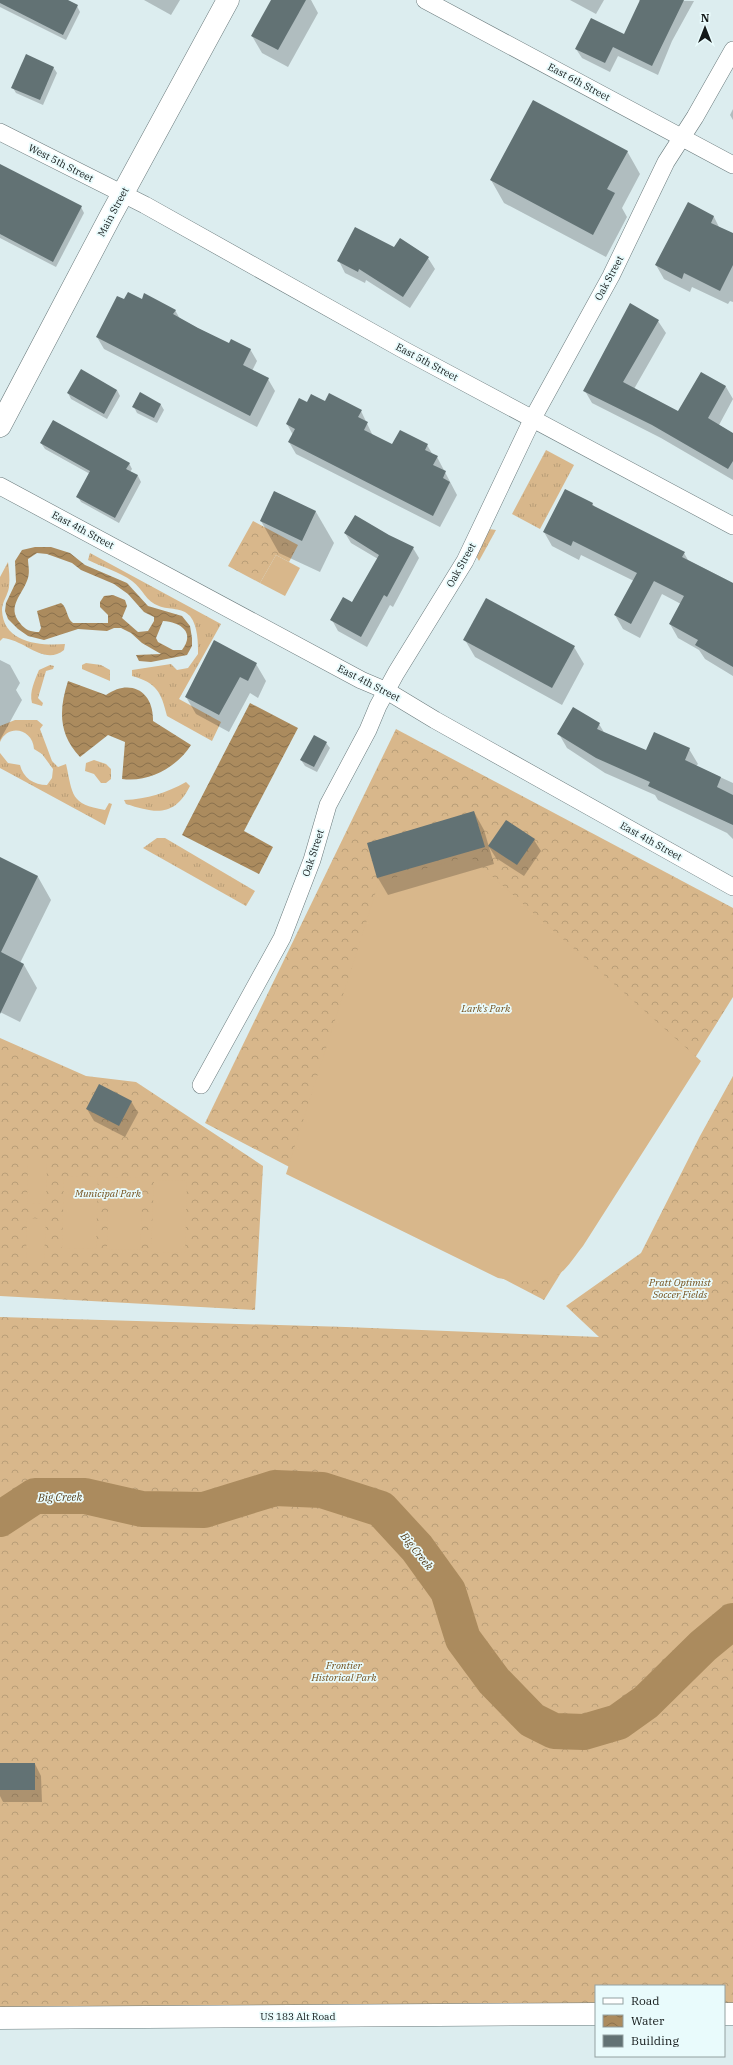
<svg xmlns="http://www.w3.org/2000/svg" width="733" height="2065" viewBox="0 0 733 2065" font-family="'IBM Plex Serif',serif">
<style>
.grass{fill:url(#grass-tufts)}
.forest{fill:url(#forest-crowns)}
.pitch{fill:#d8b78b}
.water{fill:url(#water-waves);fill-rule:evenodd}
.shadow{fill:#0003}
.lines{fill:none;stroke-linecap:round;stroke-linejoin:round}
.river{stroke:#ab8b5e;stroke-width:36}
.building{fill:#627274}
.street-casing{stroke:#6a7a7c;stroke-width:18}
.secondary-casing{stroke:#6a7a7c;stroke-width:23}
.highway-casing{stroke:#6a7a7c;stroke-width:23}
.street{stroke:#fff;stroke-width:17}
.secondary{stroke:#fff;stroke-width:22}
.highway{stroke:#fff;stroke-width:22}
.labels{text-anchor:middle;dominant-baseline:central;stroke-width:3.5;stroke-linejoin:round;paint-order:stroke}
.street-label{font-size:10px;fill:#131919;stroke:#e9fbfc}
.park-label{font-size:10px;font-style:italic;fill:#73501c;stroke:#e9fbfc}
.water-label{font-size:11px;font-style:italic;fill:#543b17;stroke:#e9fbfc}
</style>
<defs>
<pattern id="grass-tufts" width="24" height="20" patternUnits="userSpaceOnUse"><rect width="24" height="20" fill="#d8b78b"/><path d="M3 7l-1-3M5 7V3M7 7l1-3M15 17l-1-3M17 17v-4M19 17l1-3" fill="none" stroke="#b89d77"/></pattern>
<pattern id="forest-crowns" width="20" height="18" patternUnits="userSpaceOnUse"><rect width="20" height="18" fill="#d8b78b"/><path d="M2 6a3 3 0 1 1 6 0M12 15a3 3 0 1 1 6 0" fill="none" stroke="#b89d77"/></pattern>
<pattern id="water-waves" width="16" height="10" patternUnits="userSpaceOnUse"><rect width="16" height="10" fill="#ab8b5e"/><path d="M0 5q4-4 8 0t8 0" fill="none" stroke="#8a714d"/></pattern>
</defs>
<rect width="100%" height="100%" fill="#dcedef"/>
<!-- grass -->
<g class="grass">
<path d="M 546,450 L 574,465 L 540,529 L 512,514 Z"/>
<path d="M 489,529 L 496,530 L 479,561 L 475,554 Z"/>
<path d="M 90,553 L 221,624 L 179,699 L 221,722 L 212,741 L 167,716 C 161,692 157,683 132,676 L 132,670 L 171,664 L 177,670 L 188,668 L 198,654 C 198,643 198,626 190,616 C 182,607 169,610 159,606 C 146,602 143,589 132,581 C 120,572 102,567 88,560 Z"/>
<path d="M 8,562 C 9,570 10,578 9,587 C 8,595 2,602 2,610 C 3,643 40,646 65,644 L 64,650 C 44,666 25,640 3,638 L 0,641 L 0,577 Z"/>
<path d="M 86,663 L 101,665 L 110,670 L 110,681 L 82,669 L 82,665 Z"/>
<path d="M 50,665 L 54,666 L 53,669 L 46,671 L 38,698 L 43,703 L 42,706 L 32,703 C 29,692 35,680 39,670 Z"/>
<path d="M 15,720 L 37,720 L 43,725 L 40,729 L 52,761 L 58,767 L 66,764 C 73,795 70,804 105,810 L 109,803 L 112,804 L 105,825 L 0,768 L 0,753 L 8,763 L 20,765 C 23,778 34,785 47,785 L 52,778 L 53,769 L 42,754 L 34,749 C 33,729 8,723 0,742 L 0,726 Z"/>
<path d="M 94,760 L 106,764 L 111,769 L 111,779 L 106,783 L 101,783 L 94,774 L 85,771 L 86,763 Z"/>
<path d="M 186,782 L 190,786 C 174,818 155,813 126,804 L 124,800 C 148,799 166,793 186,782 Z"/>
<path d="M 157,838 L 165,838 L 255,891 L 246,906 L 143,848 Z"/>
</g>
<!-- forest -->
<g class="forest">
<path d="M 253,521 L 298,545 L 289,562 L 276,555 L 260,583 L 228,566 Z"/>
<path d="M 396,729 L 733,908 L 733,997 L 544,1300 L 205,1123 Z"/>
<path d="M 0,1038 L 86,1076 L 136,1082 L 263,1166 L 255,1310 L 0,1296 Z"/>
<path d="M 733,1076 L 733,2015 L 724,2014 L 724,1986 L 596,1986 L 596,2014 L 0,2018 L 0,1317 L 346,1327 L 599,1337 L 566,1306 L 641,1253 L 700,1136 Z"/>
</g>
<!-- pitch -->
<g class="pitch">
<path d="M 276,555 L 300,568 L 285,596 L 260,583 Z"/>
<path d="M 469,856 L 701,1061 L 583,1246 C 577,1253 571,1263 564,1270 C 546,1286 519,1282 498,1278 L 286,1174 L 379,882 Z"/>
<path d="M 28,1163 L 47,1163 L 46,1204 L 27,1203 Z"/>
<path d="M 64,1176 L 98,1177 L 96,1249 L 62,1248 Z"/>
<path d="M 109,1177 L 143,1178 L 140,1250 L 107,1249 Z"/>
<path d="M 154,1180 L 187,1181 L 185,1253 L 151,1252 Z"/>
<path d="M 27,1218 L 46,1219 L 44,1259 L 26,1259 Z"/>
</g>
<!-- water -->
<g class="water">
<path d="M 35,547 L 51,547 L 70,553 L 85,565 L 127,583 L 148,606 L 182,616 L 190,626 L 192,638 L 192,646 L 187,655 L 151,662 L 139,661 L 136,655 L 161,654 L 142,643 L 131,633 L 121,628 L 114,628 L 107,631 L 78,629 L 44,640 L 28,636 L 18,629 L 8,619 L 5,611 L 6,603 L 16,582 L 15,561 L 22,550 ZM 37,553 L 47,554 L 72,563 L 81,570 L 114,584 L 128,594 L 144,612 L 154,617 L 154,621 L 148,631 L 138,632 L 122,618 L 127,606 L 125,600 L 113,595 L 104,596 L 100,602 L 100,607 L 108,615 L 108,623 L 73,623 C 66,618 68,608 61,603 L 37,611 L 41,628 L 39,632 C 31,632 25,630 20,623 C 6,606 23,595 28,578 C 30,571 28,565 28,559 ZM 163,621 C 180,622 196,632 182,650 L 173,650 L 158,642 L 156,638 Z"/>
<path d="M 68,681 L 106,695 C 130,678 154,691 153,721 L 191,745 C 177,767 149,783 122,779 L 125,742 L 108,735 L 80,757 C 58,734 59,709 68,681 Z"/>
<path d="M 250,703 L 298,728 L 244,831 L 273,847 L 259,874 L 182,835 Z"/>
</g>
<!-- shadow -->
<g class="shadow">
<path d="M 0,0 L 65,0 L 77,6 L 80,12 L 66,40 L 0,7 Z"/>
<path d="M 144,0 L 180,0 L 171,15 Z"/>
<path d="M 272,0 L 311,0 L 318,13 L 288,67 L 262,53 L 252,36 Z"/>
<path d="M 570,0 L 604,0 L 596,14 Z"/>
<path d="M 639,0 L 694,1 L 672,41 L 658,75 L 618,56 L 610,72 L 582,58 L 576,49 L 624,36 L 640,2 Z"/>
<path d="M 53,67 L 57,73 L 43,105 L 16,93 L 13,88 Z"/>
<path d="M 733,109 L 733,120 L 730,115 Z"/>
<path d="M 627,151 L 640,174 L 622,208 L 627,217 L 606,257 L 504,203 L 491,180 Z"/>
<path d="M 0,165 L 81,207 L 84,213 L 56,267 L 0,238 Z"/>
<path d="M 688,204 L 714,217 L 720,229 L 733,235 L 733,302 L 730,301 L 728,304 L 692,287 L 690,292 L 664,279 L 656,265 Z"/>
<path d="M 394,248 L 428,258 L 435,269 L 410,308 L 366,280 L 365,283 L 345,273 L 339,261 Z"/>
<path d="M 125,301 L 175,310 L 180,319 L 229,344 L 250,349 L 257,361 L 252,371 L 268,379 L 275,391 L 257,427 L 104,349 L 97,337 Z"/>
<path d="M 658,321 L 666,333 L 634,389 L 679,413 L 701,373 L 726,387 L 733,399 L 719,425 L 733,434 L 733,480 L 661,438 L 592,403 L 585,391 Z"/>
<path d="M 117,390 L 120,396 L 107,419 L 71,399 L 68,393 Z"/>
<path d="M 141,394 L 161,405 L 164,410 L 157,423 L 137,413 L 134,407 Z"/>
<path d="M 325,402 L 361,411 L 373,436 L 393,446 L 427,445 L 433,455 L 437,457 L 457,495 L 440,527 L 296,454 L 289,442 L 293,435 L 287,424 L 307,403 Z"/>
<path d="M 41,443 L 129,463 L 132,469 L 130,472 L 138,476 L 141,482 L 119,523 L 81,502 L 78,497 L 90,474 L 45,449 Z"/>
<path d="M 275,492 L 316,512 L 334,543 L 320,572 L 279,553 L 261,521 Z"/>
<path d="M 592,503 L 595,508 L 684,553 L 688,560 L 733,583 L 733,676 L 705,659 L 699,650 L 678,638 L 670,624 L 681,604 L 662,594 L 640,638 L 623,629 L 615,615 L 634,581 L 581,555 L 579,560 L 552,546 L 544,532 Z"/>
<path d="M 345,533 L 388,536 L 413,548 L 419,558 L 393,607 L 390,605 L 367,647 L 338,631 L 332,620 L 352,603 L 378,559 L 351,543 Z"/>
<path d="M 465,640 L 574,647 L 584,664 L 562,705 L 475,657 Z"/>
<path d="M 0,660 L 10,665 L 20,683 L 16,690 L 22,700 L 0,740 Z"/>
<path d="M 256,664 L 266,681 L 258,698 L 250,693 L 229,732 L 196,714 L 186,697 Z"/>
<path d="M 599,724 L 605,734 L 646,752 L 689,749 L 698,764 L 696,766 L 733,783 L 733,839 L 727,833 L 658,800 L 655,795 L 605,773 L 567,748 L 559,734 Z"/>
<path d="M 326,743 L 330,748 L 317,772 L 305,766 L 301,760 Z"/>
<path d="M 474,812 L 484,830 L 494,864 L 388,895 L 378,878 L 368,843 Z"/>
<path d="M 507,821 L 534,840 L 541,851 L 524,876 L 496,858 L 489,847 Z"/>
<path d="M 0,858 L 38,877 L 51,900 L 20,963 L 24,965 L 37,988 L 20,1022 L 0,1012 Z"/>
<path d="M 131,1101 L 138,1113 L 125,1137 L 94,1121 L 87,1109 Z"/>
<path d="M 0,1764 L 35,1764 L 41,1776 L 42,1802 L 3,1802 L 0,1796 Z"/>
</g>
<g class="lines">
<!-- river -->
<path class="river" d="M 0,1519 L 35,1496 L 85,1496 L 142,1509 L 204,1510 L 275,1488 L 322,1490 L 381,1509 L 417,1548 L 448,1591 L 463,1639 L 494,1681 L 532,1720 L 554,1731 L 584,1732 L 618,1722 L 646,1702 L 703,1646 L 733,1621"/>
</g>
<!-- building -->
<g class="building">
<path d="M 0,0 L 68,0 L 78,5 L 63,35 L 0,3 Z"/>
<path d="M 271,0 L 306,0 L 278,50 L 251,36 Z"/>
<path d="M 640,0 L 684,0 L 652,66 L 613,47 L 605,63 L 575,49 L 591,18 L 624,34 Z"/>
<path d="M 26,54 L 54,67 L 40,100 L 11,88 Z"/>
<path d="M 533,100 L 628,151 L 607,189 L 615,193 L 593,235 L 490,180 Z"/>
<path d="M 0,164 L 82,206 L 53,262 L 0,234 Z"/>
<path d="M 688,202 L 714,216 L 711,223 L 733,233 L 733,265 L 720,291 L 684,273 L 682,279 L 655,265 Z"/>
<path d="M 355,227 L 394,247 L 400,238 L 429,257 L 403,297 L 359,269 L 358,272 L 337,261 Z"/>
<path d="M 128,292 L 142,299 L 144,293 L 176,310 L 173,314 L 198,328 L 229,343 L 231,339 L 251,349 L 243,365 L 269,378 L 250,416 L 96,337 L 117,296 L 124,299 Z"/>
<path d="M 630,303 L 659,320 L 623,382 L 678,411 L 701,372 L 726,386 L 708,418 L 733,433 L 733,461 L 728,469 L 652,425 L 583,391 Z"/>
<path d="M 81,369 L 117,390 L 104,414 L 67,393 Z"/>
<path d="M 140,392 L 161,404 L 154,418 L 132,407 Z"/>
<path d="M 329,393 L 362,410 L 358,417 L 368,422 L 364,430 L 392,444 L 400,430 L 428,444 L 425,450 L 438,456 L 433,465 L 446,471 L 443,478 L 450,482 L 433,516 L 288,442 L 295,429 L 286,424 L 299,398 L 307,402 L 311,394 L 325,401 Z"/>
<path d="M 53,420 L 130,463 L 126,469 L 138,475 L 115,518 L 76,497 L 90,471 L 40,443 Z"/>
<path d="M 565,489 L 593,503 L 592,505 L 685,552 L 682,557 L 733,583 L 733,667 L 695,645 L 698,640 L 669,624 L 684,596 L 654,581 L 631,624 L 614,615 L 637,573 L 573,541 L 571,546 L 543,532 Z"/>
<path d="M 274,491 L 316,511 L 302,541 L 260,521 Z"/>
<path d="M 355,515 L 389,535 L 414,547 L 387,597 L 384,595 L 361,637 L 330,620 L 343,597 L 352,602 L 379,555 L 344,533 Z"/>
<path d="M 486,598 L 575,646 L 552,688 L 463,640 Z"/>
<path d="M 214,640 L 257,663 L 248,681 L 240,677 L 219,715 L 185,697 Z"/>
<path d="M 573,707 L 600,723 L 597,729 L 646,750 L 654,732 L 690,748 L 685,760 L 721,777 L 717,787 L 733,795 L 733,825 L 648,786 L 650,782 L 596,758 L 557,734 Z"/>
<path d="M 314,735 L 327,742 L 314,767 L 300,760 Z"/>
<path d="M 474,811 L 485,847 L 377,878 L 367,843 Z"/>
<path d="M 506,820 L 535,839 L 517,865 L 488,846 Z"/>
<path d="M 0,857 L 38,876 L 1,952 L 24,964 L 0,1014 Z"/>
<path d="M 99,1084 L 132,1101 L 119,1126 L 86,1109 Z"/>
<rect x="0" y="1763" width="35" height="27"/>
</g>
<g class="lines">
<defs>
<g id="street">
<path d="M 425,0 L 733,165"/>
<path d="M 0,132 L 145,205 L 402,349 L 733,526"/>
<path d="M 0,486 L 361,680 L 387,691 L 435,720 L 733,887"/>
<path d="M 201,1085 L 282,938 L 312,860 L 328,805 L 368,730 L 378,706 L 396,673 L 465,561 L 533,418 L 611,276 L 666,162 L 695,117 L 733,50"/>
</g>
<path id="secondary" d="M 0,426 L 110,217 L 228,0"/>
<g id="highway">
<path d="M 724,2014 L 733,2014"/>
<path d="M 0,2018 L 596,2014"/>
</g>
</defs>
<!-- street casing -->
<use href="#street" class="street-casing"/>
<!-- secondary casing -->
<use href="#secondary" class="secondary-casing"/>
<!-- highway casing -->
<use href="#highway" class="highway-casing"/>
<!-- street -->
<use href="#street" class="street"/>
<!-- secondary -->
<use href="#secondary" class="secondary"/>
<!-- highway -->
<use href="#highway" class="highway"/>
</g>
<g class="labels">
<!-- street labels -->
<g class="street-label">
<text transform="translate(579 82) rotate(28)">East 6th Street</text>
<text transform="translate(61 163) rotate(27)">West 5th Street</text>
<text transform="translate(113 212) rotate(-62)">Main Street</text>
<text transform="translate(609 278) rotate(-62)">Oak Street</text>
<text transform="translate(427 362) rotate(28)">East 5th Street</text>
<text transform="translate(83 530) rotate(28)">East 4th Street</text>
<text transform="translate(461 565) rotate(-61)">Oak Street</text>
<text transform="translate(369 683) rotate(27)">East 4th Street</text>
<text transform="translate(651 841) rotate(29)">East 4th Street</text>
<text transform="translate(313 853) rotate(-72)">Oak Street</text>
<text x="298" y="2016">US 183 Alt Road</text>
</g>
<!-- park labels -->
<g class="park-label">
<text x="486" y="1008">Lark's Park</text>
<text x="108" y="1193">Municipal Park</text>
<text x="680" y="1282">Pratt Optimist<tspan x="680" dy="12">Soccer Fields</tspan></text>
<text x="344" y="1665">Frontier<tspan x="344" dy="12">Historical Park</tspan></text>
</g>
<!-- water labels -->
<g class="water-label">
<text transform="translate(60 1497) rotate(-1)">Big Creek</text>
<text transform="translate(417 1551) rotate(51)">Big Creek</text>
</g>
</g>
<!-- legend -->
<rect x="595" y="1985" width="130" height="72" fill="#e9fbfc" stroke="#93a1a1"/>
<rect x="603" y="1998" width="20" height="6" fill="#ffffff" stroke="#93a1a1"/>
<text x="631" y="2005" font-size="12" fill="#131919">Road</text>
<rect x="603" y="2015" width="20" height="12" fill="url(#water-waves)" stroke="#93a1a1"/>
<text x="631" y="2025" font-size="12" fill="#131919">Water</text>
<rect x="603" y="2035" width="20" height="12" fill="#627274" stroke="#93a1a1"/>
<text x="631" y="2045" font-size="12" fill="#131919">Building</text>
<!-- north arrow -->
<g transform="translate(705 28)" stroke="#e9fbfc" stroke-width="3" paint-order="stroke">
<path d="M0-3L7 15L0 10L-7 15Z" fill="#131919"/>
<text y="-6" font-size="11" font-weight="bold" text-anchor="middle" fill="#131919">N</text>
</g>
</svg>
